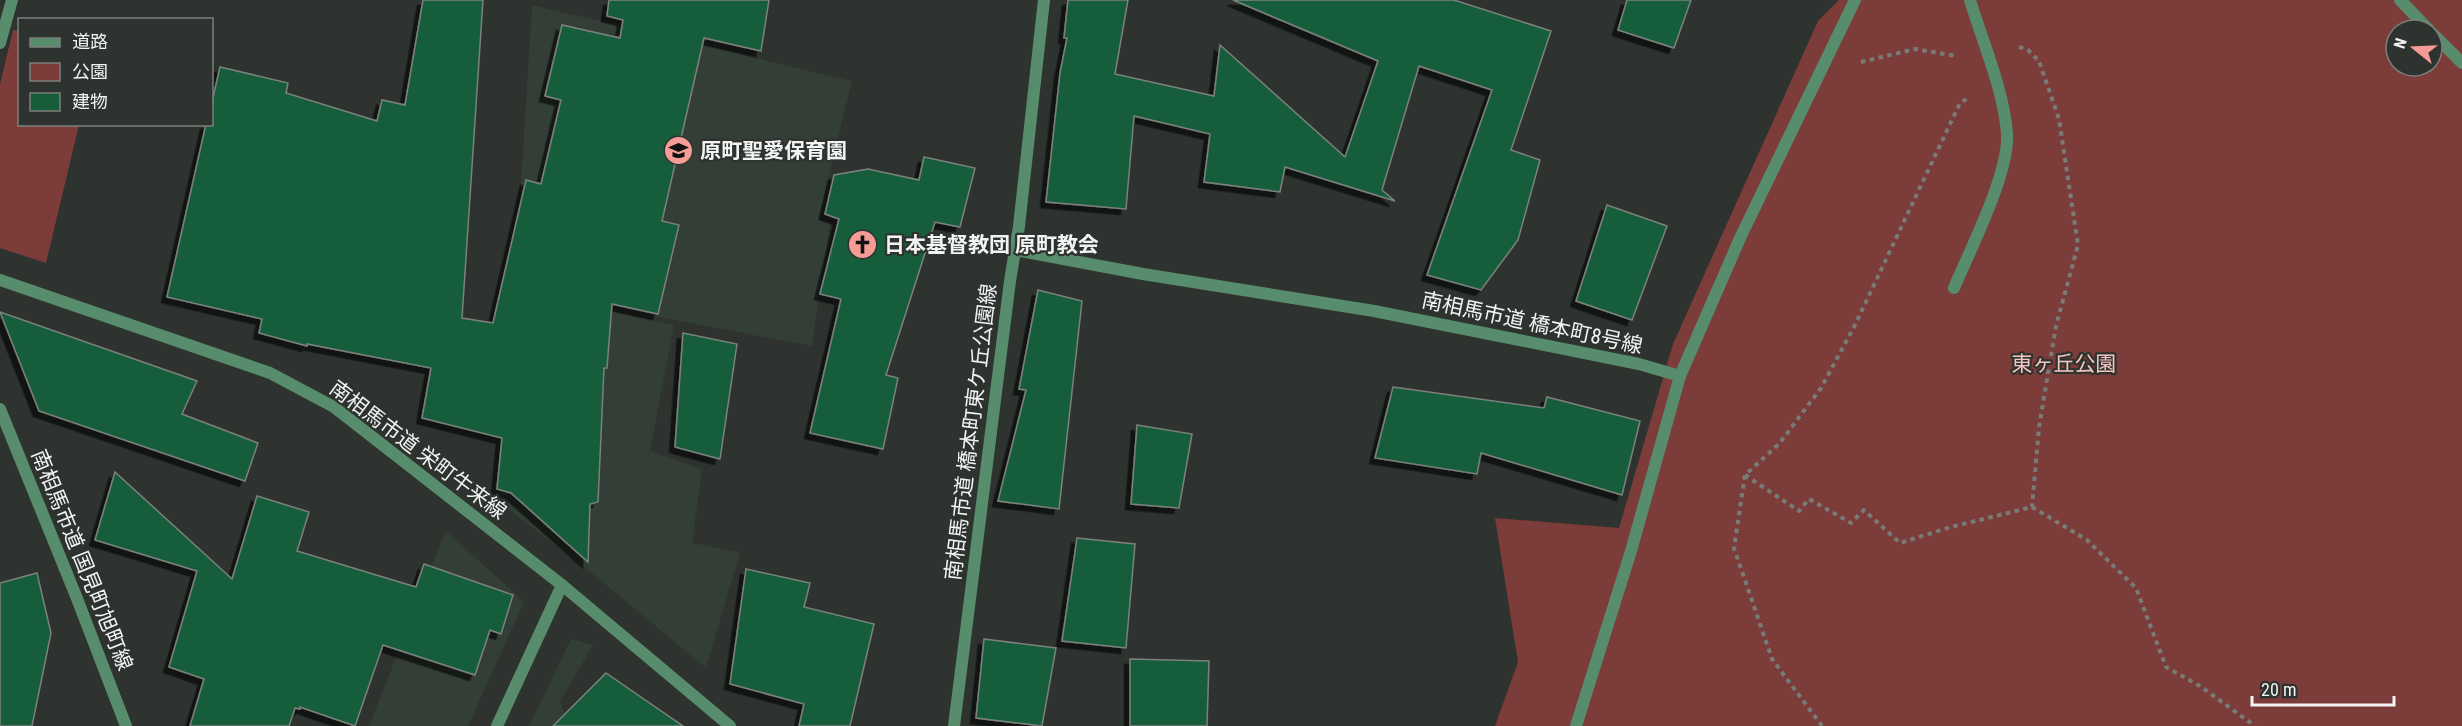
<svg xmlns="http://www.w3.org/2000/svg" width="2462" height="726" viewBox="0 0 2462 726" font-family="'Roboto Condensed','Noto Sans JP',sans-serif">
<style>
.built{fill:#333e37}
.green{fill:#7c3c39;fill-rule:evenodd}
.building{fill:#185d3a;stroke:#7c817e;stroke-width:1.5;filter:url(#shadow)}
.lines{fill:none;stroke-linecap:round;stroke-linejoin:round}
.path{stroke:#787c79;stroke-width:4;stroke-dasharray:4.5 4.5;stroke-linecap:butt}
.service{stroke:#578d6d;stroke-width:12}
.minor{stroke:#578d6d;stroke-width:12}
.tertiary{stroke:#578d6d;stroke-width:12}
.labels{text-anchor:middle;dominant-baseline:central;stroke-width:4.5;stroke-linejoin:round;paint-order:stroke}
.poi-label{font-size:21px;font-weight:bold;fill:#f1f4f2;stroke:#2e332f;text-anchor:start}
.street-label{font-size:21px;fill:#f1f4f2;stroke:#2e332f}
.park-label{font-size:21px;fill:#f5c4c0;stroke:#2e332f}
</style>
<defs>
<filter id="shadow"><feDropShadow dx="-5.5" dy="5.5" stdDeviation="0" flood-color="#0009"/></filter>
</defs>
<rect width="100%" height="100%" fill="#2e332f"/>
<!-- built -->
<g class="built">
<path d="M 532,5 L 852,81 L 818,220 L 830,223 L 812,346 L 674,320 L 515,282 Z"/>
<path d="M 544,297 L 674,325 L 650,451 L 702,469 L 692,543 L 740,552 L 706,668 L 594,575 L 490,495 L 523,421 Z"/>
<path d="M 446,531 L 524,602 L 468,726 L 369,726 Z"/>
<path d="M 571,639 L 593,645 L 560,701 L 569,726 L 529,726 Z"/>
</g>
<!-- green -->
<g class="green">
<path d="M 1839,0 L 2462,0 L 2462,726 L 1495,726 L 1518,662 L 1495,518 L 1619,528 L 1673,344 L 1818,21 ZM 2396,30 L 2432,30 L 2432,66 L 2396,66 Z"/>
<path d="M 13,30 L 19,31 L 20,124 L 79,125 L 46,263 L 0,248 L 0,84 Z"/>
</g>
<!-- building -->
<g class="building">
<path d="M 423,0 L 483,0 L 462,318 L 493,323 L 526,180 L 541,184 L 561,100 L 545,96 L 562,25 L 620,38 L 623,20 L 607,16 L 609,0 L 769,0 L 761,51 L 704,38 L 662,221 L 679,225 L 658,314 L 612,304 L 607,368 L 604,368 L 598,502 L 590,504 L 588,562 L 511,493 L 497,489 L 502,438 L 422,418 L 431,368 L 307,344 L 307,346 L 259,333 L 262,319 L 167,297 L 206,124 L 212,124 L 212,102 L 220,67 L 288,83 L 286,93 L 377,121 L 382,100 L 405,105 Z"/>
<path d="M 1068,0 L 1128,0 L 1115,74 L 1214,96 L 1220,45 L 1345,157 L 1378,61 L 1233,0 L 1454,0 L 1551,31 L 1511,150 L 1540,160 L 1518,240 L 1481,290 L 1427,275 L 1492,90 L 1419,66 L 1382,190 L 1395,201 L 1285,167 L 1280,192 L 1204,182 L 1210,134 L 1134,116 L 1126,209 L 1046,202 L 1060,73 L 1067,38 L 1064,38 Z"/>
<path d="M 1627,0 L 1691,0 L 1674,48 L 1618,30 Z"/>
<path d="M 924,157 L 975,168 L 960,227 L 935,222 L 886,375 L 898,378 L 883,449 L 810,433 L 841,299 L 820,294 L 839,219 L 825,214 L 834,175 L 868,169 L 919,180 Z"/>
<path d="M 1607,205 L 1667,226 L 1632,320 L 1576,301 Z"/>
<path d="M 1038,290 L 1082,301 L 1059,509 L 998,501 L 1026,390 L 1019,389 Z"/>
<path d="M 0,312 L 197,381 L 182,414 L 258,443 L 245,481 L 39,411 Z"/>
<path d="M 683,333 L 737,344 L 720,459 L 675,447 Z"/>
<path d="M 1393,387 L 1544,408 L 1547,397 L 1640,421 L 1622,495 L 1481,453 L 1477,474 L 1375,458 Z"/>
<path d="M 1137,425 L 1192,434 L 1179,508 L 1131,504 Z"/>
<path d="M 115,472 L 232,579 L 257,496 L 309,512 L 297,551 L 416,587 L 424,564 L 513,595 L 501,634 L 490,630 L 475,675 L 383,645 L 355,726 L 300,707 L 300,709 L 295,708 L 289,726 L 190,726 L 204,679 L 169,667 L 197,571 L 95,540 Z"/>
<path d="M 1077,538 L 1135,544 L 1126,648 L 1062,641 Z"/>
<path d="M 746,569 L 810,583 L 804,607 L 874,624 L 850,726 L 799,726 L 804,704 L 730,684 Z"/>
<path d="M 37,573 L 51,633 L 32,726 L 0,726 L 0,583 Z"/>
<path d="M 984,639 L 1056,648 L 1042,726 L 976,718 Z"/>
<path d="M 1130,659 L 1209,661 L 1207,726 L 1130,726 Z"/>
<path d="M 606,673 L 683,726 L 553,726 Z"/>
</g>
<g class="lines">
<!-- path -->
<g class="path">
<path d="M 2019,47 L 2027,49 L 2039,61 L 2059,119 L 2078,245 L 2056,326 L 2039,427 L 2032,507"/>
<path d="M 1861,62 L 1915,49 L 1956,56"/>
<path d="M 1745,475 L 1799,511 L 1809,499 L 1851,523 L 1864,510 L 1900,543 L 1951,527 L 2032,507 L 2087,540 L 2136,588 L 2166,667 L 2200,686 L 2255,726"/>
<path d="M 1822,726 L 1772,659 L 1734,548 L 1745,475 L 1779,444 L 1821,388 L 1854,327 L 1960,103 L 1970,97"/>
</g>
<!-- service -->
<g class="service">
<path d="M 2400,0 L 2429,30"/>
<path d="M 2432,33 L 2462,63"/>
</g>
<!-- minor -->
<g class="minor">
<path d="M 0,43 L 12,0"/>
<path d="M 1015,250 L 1143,274 L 1374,311 L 1639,364 L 1680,376 L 1631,551 L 1576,726"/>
<path d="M 1954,288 C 1970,250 2010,172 2007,133 C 2003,88 1983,43 1970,0"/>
<path d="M 1680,376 L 1741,236 L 1855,0"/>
<path d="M 497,726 L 562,585"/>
<path d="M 954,726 L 1010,281 L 1019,226 L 1044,0"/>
</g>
<!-- tertiary -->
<g class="tertiary">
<path d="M 0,280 L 270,373 L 334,407 L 562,585 L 730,726"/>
<path d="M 0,409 L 76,596 L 126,726"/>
</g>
</g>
<!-- icons -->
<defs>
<symbol id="school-disc" viewBox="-11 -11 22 22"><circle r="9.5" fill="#f59c96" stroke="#2e332f"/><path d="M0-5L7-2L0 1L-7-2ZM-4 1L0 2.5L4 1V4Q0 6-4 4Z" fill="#111"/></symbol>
<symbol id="church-disc" viewBox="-11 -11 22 22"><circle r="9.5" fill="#f59c96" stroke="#2e332f"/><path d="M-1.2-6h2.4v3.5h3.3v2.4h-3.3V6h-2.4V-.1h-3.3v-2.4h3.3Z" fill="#111"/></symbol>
</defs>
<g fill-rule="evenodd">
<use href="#school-disc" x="662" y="134" width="33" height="33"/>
<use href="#church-disc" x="846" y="228" width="33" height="33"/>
</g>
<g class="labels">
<!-- poi labels -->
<g class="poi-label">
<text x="700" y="151">原町聖愛保育園</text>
<text x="884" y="245">日本基督教団 原町教会</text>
</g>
<!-- street labels -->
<g class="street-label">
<text transform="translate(1532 323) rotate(12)">南相馬市道 橋本町8号線</text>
<text transform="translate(971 432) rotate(-83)">南相馬市道 橋本町東ケ丘公園線</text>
<text transform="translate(418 450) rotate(37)">南相馬市道 栄町牛来線</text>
<text transform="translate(82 560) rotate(68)">南相馬市道 国見町旭町線</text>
</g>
<!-- park labels -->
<g class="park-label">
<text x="2064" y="364">東ヶ丘公園</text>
</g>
</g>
<!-- legend -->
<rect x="18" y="18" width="195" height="108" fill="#2e332f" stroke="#7c807d" stroke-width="1.5"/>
<rect x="30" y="38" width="30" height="9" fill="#578d6d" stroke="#7c807d" stroke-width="1.5"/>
<text x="72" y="48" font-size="18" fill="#f1f4f2">道路</text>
<rect x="30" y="63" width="30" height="18" fill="#7c3c39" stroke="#7c807d" stroke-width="1.5"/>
<text x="72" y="78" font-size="18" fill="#f1f4f2">公園</text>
<rect x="30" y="93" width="30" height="18" fill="#185d3a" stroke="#7c807d" stroke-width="1.5"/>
<text x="72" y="108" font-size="18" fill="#f1f4f2">建物</text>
<!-- north arrow -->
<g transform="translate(2414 48) rotate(288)"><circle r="28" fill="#2e332f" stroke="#7c807d" stroke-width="1.5"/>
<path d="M0-4.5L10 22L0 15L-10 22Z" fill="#f59c96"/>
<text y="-9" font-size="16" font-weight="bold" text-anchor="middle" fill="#f1f4f2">N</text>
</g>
<!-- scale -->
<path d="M2252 696v9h142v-9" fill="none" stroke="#f1f4f2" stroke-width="3"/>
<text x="2261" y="696" font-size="18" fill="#f1f4f2" stroke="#2e332f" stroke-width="4.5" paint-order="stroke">20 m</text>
</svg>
